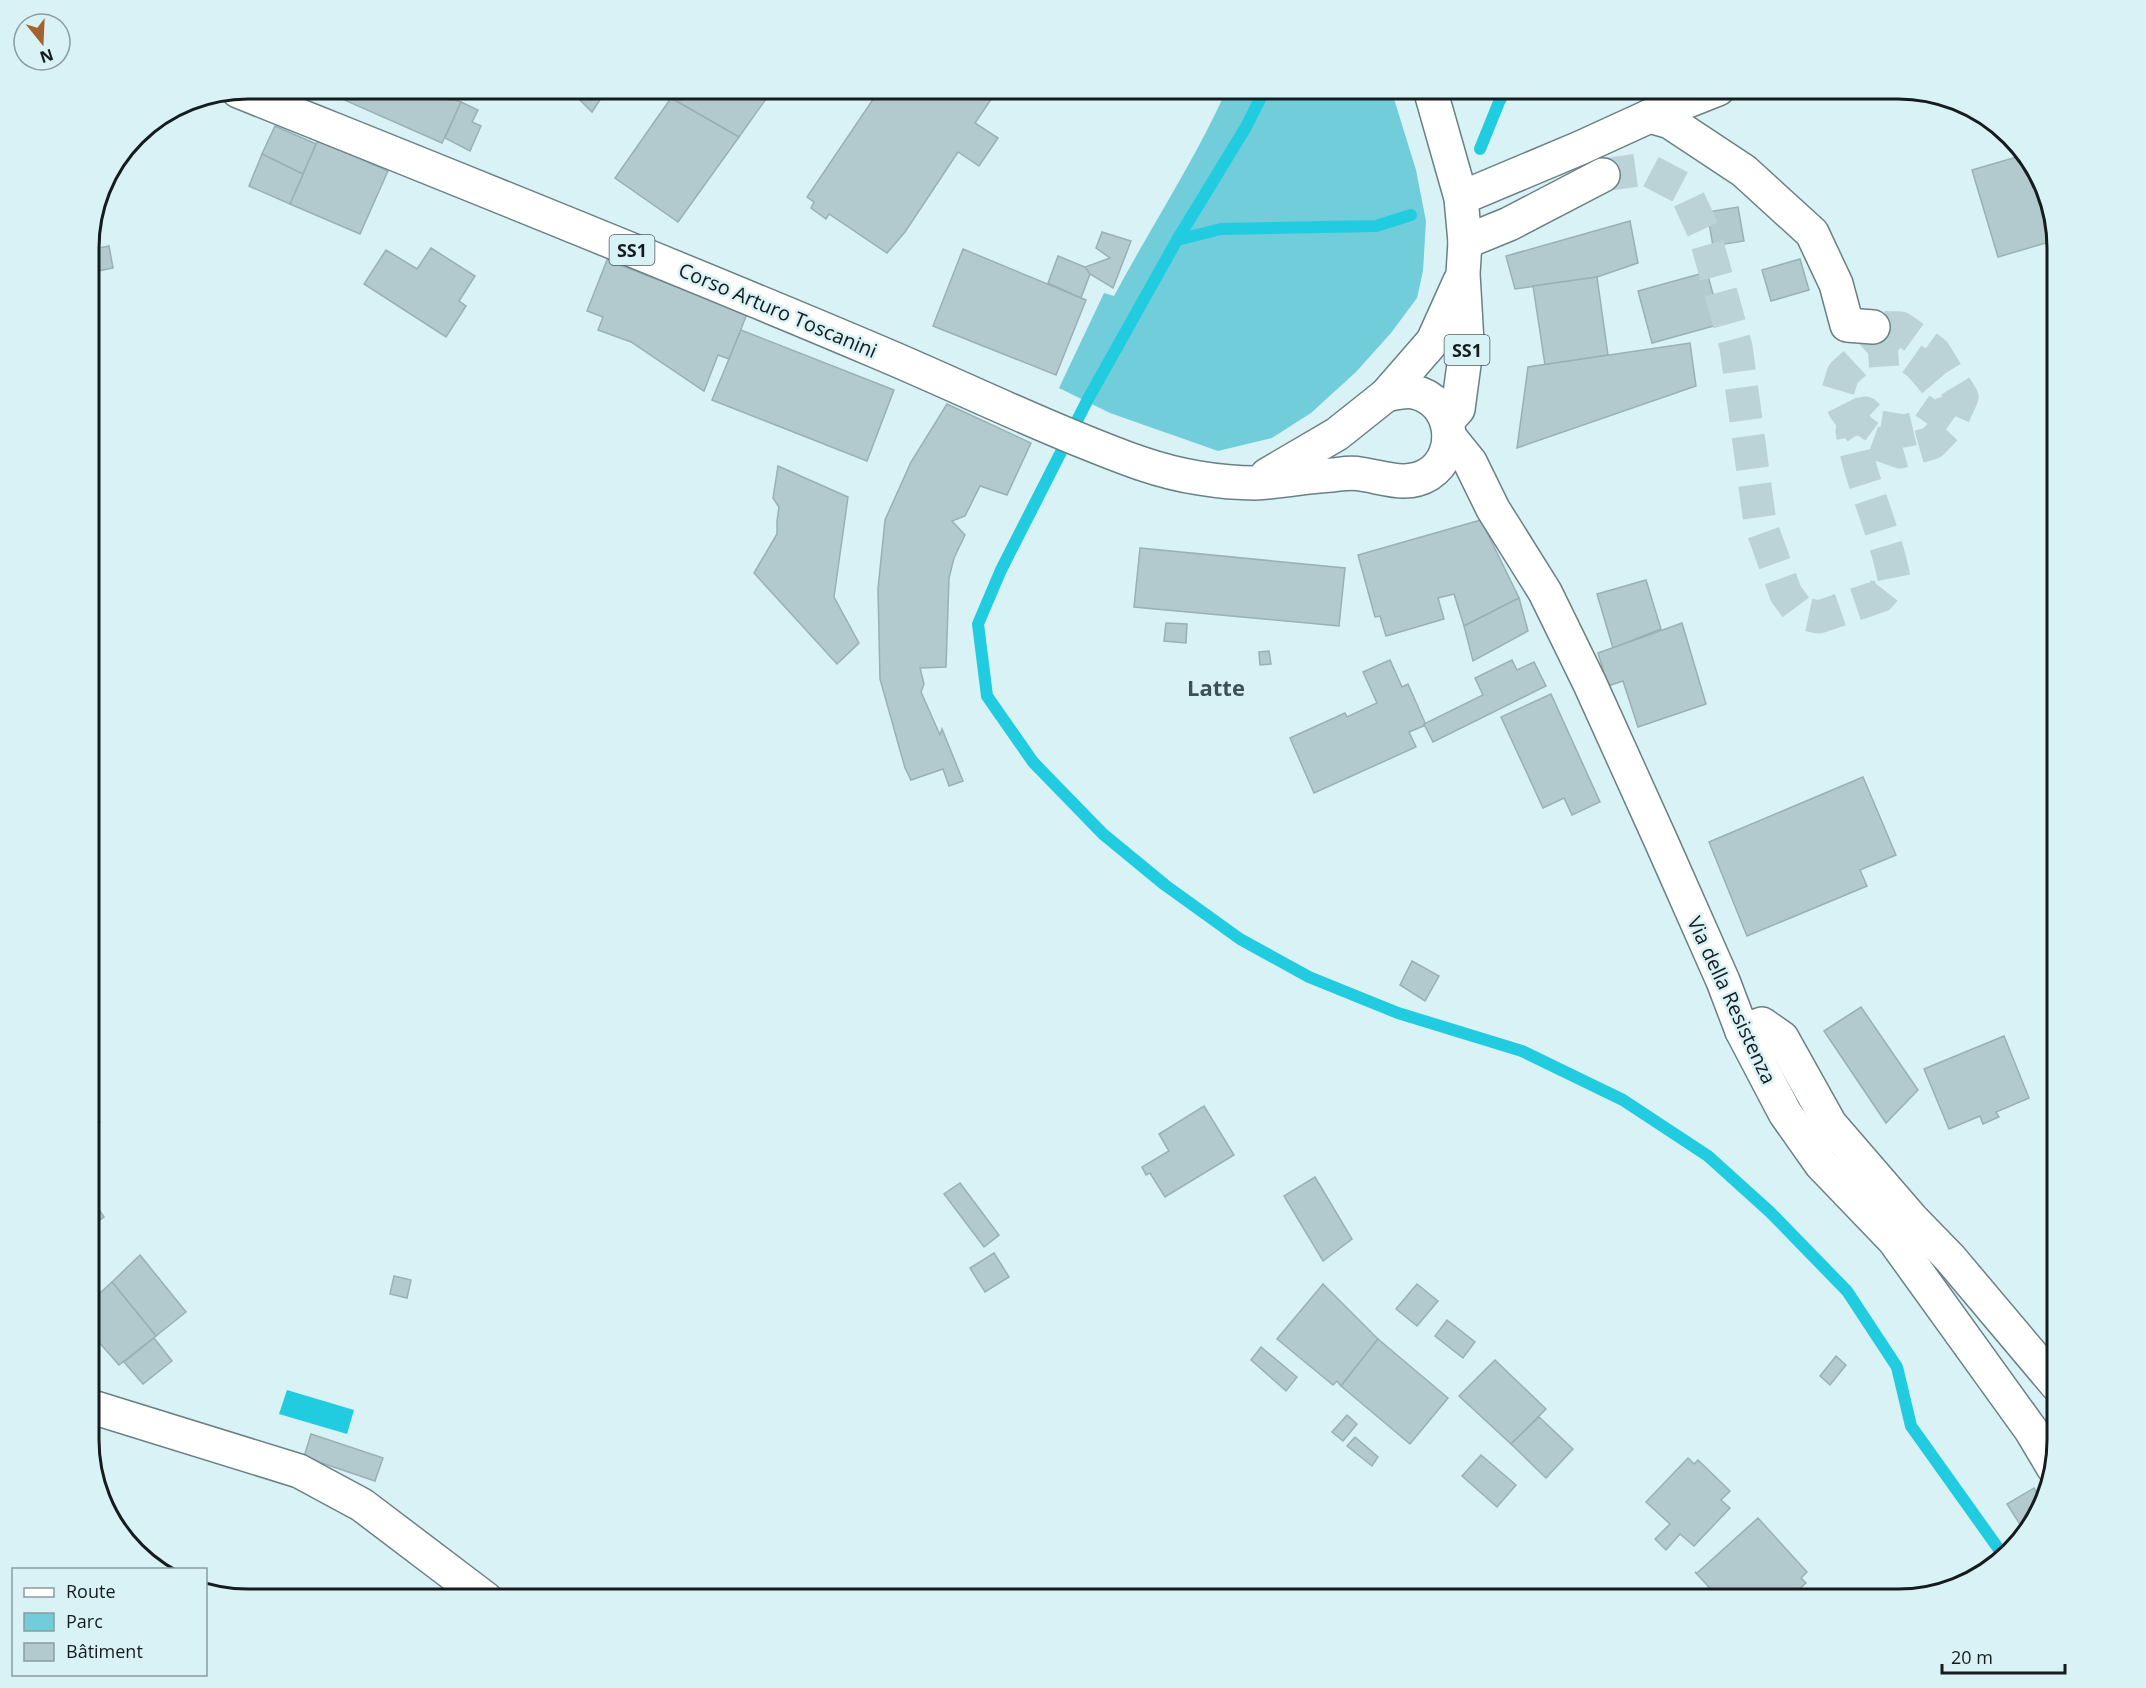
<svg xmlns="http://www.w3.org/2000/svg" width="2146" height="1688" viewBox="0 0 2146 1688" font-family="'Open Sans',sans-serif">
<style>
.green{fill:#72cdda}
.water{fill:#21cce0}
.lines{fill:none;stroke-linecap:round;stroke-linejoin:round}
.stream{stroke:#21cce0;stroke-width:12}
.building{fill:#b2cacd;stroke:#99b0b4;stroke-width:1.5}
.minor-tunnel{stroke:#bbd2d6;stroke-width:33;stroke-dasharray:33 16;stroke-linecap:butt}
.minor-casing{stroke:#6a8184;stroke-width:36}
.major-casing{stroke:#6a8184;stroke-width:36}
.minor{stroke:#fff;stroke-width:33}
.major{stroke:#fff;stroke-width:33}
.labels{text-anchor:middle;dominant-baseline:central;stroke-width:5;stroke-linejoin:round;paint-order:stroke}
.shield{fill:#d9f2f6;stroke:#4f5c5f;stroke-width:1.5}
.shield-label{font-size:18px;font-weight:bold;fill:#141c1e}
.street-label{font-size:20px;fill:#141c1e;stroke:#d9f2f6}
.quarter-label{font-size:22px;font-weight:bold;fill:#3c5155;stroke:#d9f2f6}
.rim{fill:none;stroke:#141c1e;stroke-width:3}
</style>
<rect width="100%" height="100%" fill="#d9f2f6"/>
<!-- green -->
<path class="green" d="M 1227,89 L 1391,89 L 1416,170 L 1426,221 L 1423,271 L 1417,298 L 1391,333 L 1356,372 L 1311,413 L 1272,438 L 1218,451 L 1110,413 L 1059,388 L 1104,293 L 1114,296 C 1151,227 1195,160 1227,89 Z"/>
<!-- water -->
<path class="water" d="M 287,1390 L 354,1410 L 347,1434 L 279,1414 Z"/>
<g class="lines">
<!-- stream -->
<g class="stream">
<path d="M 1265,89 L 1246,127 L 1177,240 L 1088,399 L 1001,570 L 978,624 L 987,696 L 1033,762 L 1103,834 L 1165,885 L 1240,939 L 1309,977 L 1398,1013 L 1522,1051 L 1623,1100 L 1708,1156 L 1770,1212 L 1847,1291 L 1897,1367 L 1911,1426 L 2003,1555"/>
<path d="M 1480,149 L 1499,102 L 1506,89"/>
<path d="M 1177,240 L 1221,229 L 1376,226 L 1411,215"/>
</g>
</g>
<!-- building -->
<g class="building">
<path d="M 336,89 L 429,89 L 461,102 L 442,143 L 333,95 Z"/>
<path d="M 569,89 L 607,89 L 592,112 Z"/>
<path d="M 677,89 L 742,89 L 745,91 L 747,89 L 773,89 L 739,137 L 671,98 Z"/>
<path d="M 880,89 L 998,89 L 975,123 L 998,138 L 979,166 L 958,152 L 905,232 L 887,253 L 829,214 L 826,219 L 811,208 L 814,202 L 807,197 Z"/>
<path d="M 671,98 L 739,137 L 678,222 L 615,178 Z"/>
<path d="M 461,102 L 478,110 L 472,122 L 481,126 L 470,151 L 445,138 Z"/>
<path d="M 275,126 L 316,144 L 303,174 L 262,154 Z"/>
<path d="M 318,140 L 388,171 L 360,234 L 290,204 Z"/>
<path d="M 262,154 L 303,174 L 290,204 L 249,186 Z"/>
<path d="M 2023,155 L 2041,177 L 2056,240 L 1998,257 L 1972,170 Z"/>
<path d="M 1738,207 L 1744,241 L 1713,246 L 1707,212 Z"/>
<path d="M 1630,221 L 1638,263 L 1597,277 L 1515,289 L 1506,256 Z"/>
<path d="M 1102,232 L 1131,241 L 1113,288 L 1090,274 L 1085,267 L 1110,258 L 1096,248 Z"/>
<path d="M 109,246 L 113,268 L 89,273 L 89,250 Z"/>
<path d="M 431,248 L 475,276 L 459,301 L 466,306 L 446,337 L 364,284 L 386,250 L 417,269 Z"/>
<path d="M 963,249 L 1086,300 L 1056,375 L 933,326 Z"/>
<path d="M 1058,256 L 1085,267 L 1090,274 L 1081,298 L 1048,283 Z"/>
<path d="M 1800,259 L 1809,290 L 1771,301 L 1762,270 Z"/>
<path d="M 607,260 L 747,314 L 729,359 L 718,355 L 704,391 L 631,342 L 598,330 L 603,317 L 587,311 Z"/>
<path d="M 1707,272 L 1721,324 L 1652,343 L 1638,291 Z"/>
<path d="M 1597,277 L 1608,355 L 1545,365 L 1533,286 Z"/>
<path d="M 741,330 L 894,390 L 867,461 L 712,400 Z"/>
<path d="M 1690,343 L 1696,386 L 1517,448 L 1528,367 Z"/>
<path d="M 947,404 L 1031,443 L 1007,495 L 980,486 L 965,516 L 952,521 L 965,535 L 954,558 L 949,578 L 946,667 L 920,668 L 924,684 L 921,692 L 940,735 L 942,729 L 963,781 L 949,786 L 943,769 L 911,780 L 905,768 L 880,679 L 878,589 L 885,520 L 911,462 Z"/>
<path d="M 778,466 L 848,497 L 834,597 L 859,643 L 837,664 L 754,573 L 777,534 L 777,521 L 779,507 L 773,498 Z"/>
<path d="M 1481,520 L 1519,598 L 1464,626 L 1454,594 L 1438,598 L 1444,619 L 1386,636 L 1380,616 L 1375,617 L 1358,555 Z"/>
<path d="M 1140,548 L 1345,568 L 1339,626 L 1134,607 Z"/>
<path d="M 1646,580 L 1661,629 L 1613,648 L 1597,594 Z"/>
<path d="M 1519,598 L 1528,631 L 1473,661 L 1464,626 Z"/>
<path d="M 1166,623 L 1187,624 L 1186,643 L 1164,641 Z"/>
<path d="M 1682,623 L 1706,704 L 1638,727 L 1623,681 L 1608,686 L 1598,653 Z"/>
<path d="M 1269,651 L 1271,664 L 1260,665 L 1259,652 Z"/>
<path d="M 1390,660 L 1402,687 L 1408,684 L 1426,725 L 1409,732 L 1416,747 L 1314,793 L 1290,738 L 1345,713 L 1347,717 L 1377,703 L 1363,672 Z"/>
<path d="M 1512,660 L 1517,670 L 1534,662 L 1546,686 L 1433,742 L 1424,724 L 1483,695 L 1475,678 Z"/>
<path d="M 1551,694 L 1600,802 L 1572,815 L 1564,798 L 1543,808 L 1501,717 Z"/>
<path d="M 1863,777 L 1896,855 L 1860,870 L 1867,886 L 1747,936 L 1709,842 Z"/>
<path d="M 1412,961 L 1439,976 L 1425,1001 L 1400,985 Z"/>
<path d="M 1861,1007 L 1918,1090 L 1886,1123 L 1824,1031 Z"/>
<path d="M 2004,1036 L 2029,1098 L 1996,1112 L 1999,1117 L 1983,1124 L 1980,1116 L 1949,1129 L 1924,1069 Z"/>
<path d="M 1204,1106 L 1234,1155 L 1165,1197 L 1150,1173 L 1146,1175 L 1142,1167 L 1169,1151 L 1159,1134 Z"/>
<path d="M 89,1110 L 100,1122 L 89,1131 Z"/>
<path d="M 1315,1177 L 1352,1239 L 1323,1261 L 1284,1196 Z"/>
<path d="M 960,1183 L 999,1235 L 984,1247 L 944,1194 Z"/>
<path d="M 96,1205 L 104,1217 L 89,1228 L 89,1210 Z"/>
<path d="M 994,1253 L 1009,1277 L 985,1292 L 970,1268 Z"/>
<path d="M 140,1255 L 186,1312 L 156,1336 L 112,1282 Z"/>
<path d="M 394,1276 L 411,1280 L 407,1298 L 390,1294 Z"/>
<path d="M 112,1282 L 156,1336 L 119,1365 L 89,1331 L 89,1303 Z"/>
<path d="M 1323,1284 L 1378,1339 L 1341,1386 L 1337,1381 L 1333,1385 L 1277,1339 Z"/>
<path d="M 1417,1284 L 1438,1301 L 1417,1326 L 1396,1309 Z"/>
<path d="M 1447,1320 L 1475,1342 L 1463,1358 L 1435,1336 Z"/>
<path d="M 154,1338 L 172,1361 L 143,1384 L 124,1362 Z"/>
<path d="M 1378,1339 L 1448,1398 L 1410,1444 L 1341,1386 Z"/>
<path d="M 1261,1347 L 1297,1377 L 1286,1391 L 1251,1360 Z"/>
<path d="M 1836,1356 L 1846,1365 L 1830,1385 L 1820,1376 Z"/>
<path d="M 1495,1360 L 1546,1409 L 1511,1444 L 1459,1396 Z"/>
<path d="M 1347,1415 L 1357,1424 L 1343,1441 L 1332,1432 Z"/>
<path d="M 1539,1417 L 1573,1449 L 1546,1478 L 1511,1444 Z"/>
<path d="M 311,1434 L 383,1458 L 375,1481 L 304,1457 Z"/>
<path d="M 1355,1437 L 1378,1457 L 1372,1466 L 1347,1446 Z"/>
<path d="M 1481,1455 L 1516,1485 L 1497,1507 L 1462,1476 Z"/>
<path d="M 1688,1458 L 1694,1464 L 1698,1460 L 1730,1491 L 1721,1500 L 1730,1508 L 1694,1546 L 1680,1534 L 1666,1550 L 1655,1539 L 1670,1524 L 1646,1502 Z"/>
<path d="M 2034,1488 L 2043,1503 L 2026,1534 L 2007,1504 Z"/>
<path d="M 1758,1518 L 1807,1572 L 1801,1578 L 1806,1583 L 1788,1599 L 1720,1599 L 1695,1572 L 1697,1573 Z"/>
</g>
<g class="lines">
<!-- minor-tunnel -->
<path class="minor-tunnel" d="M 1603,175 L 1646,169 L 1684,189 L 1704,232 L 1736,347 L 1760,523 L 1786,594 L 1800,613 L 1819,617 L 1880,596 L 1894,578 C 1884,528 1860,481 1852,431 L 1865,413 L 1880,427 L 1904,431 L 1929,425 L 1943,405 L 1936,384 L 1919,364 L 1898,349 L 1868,351 L 1843,374 L 1837,394 L 1844,408 L 1867,440 L 1900,452 L 1932,443 L 1950,424 L 1962,397 L 1934,352 L 1901,328 L 1873,327"/>
<defs>
<g id="minor">
<path d="M 1650,116 L 1670,122 L 1744,171 L 1812,233 L 1836,284 L 1847,325 L 1873,327"/>
<path d="M 1461,198 L 1580,148 L 1650,116 L 1718,89"/>
<path d="M 1465,242 L 1509,224 L 1603,175"/>
<path d="M 1449,436 L 1470,462 L 1493,509 L 1545,592 L 1590,684 L 1661,841 L 1723,981 L 1742,1031 L 1785,1113 L 1821,1164 L 1894,1240 L 2031,1430 L 2053,1467"/>
<path d="M 1742,1031 L 1762,1024 L 1782,1038 L 1830,1124 L 1912,1219 L 1950,1258 L 2057,1385"/>
<path d="M 89,1406 L 299,1471 L 362,1505 L 486,1599"/>
</g>
<g id="major">
<path d="M 1430,89 L 1461,198 L 1465,242 L 1463,274 L 1467,342 L 1458,409 L 1447,421"/>
<path d="M 238,91 C 452,177 666,262 878,352 C 947,381 1015,414 1085,442 C 1122,457 1159,472 1199,478 C 1217,481 1237,483 1255,483 C 1281,482 1307,476 1332,475 C 1342,474 1351,472 1360,474 C 1383,477 1407,488 1429,474 C 1461,453 1453,400 1414,392 C 1405,390 1396,393 1386,395"/>
<path d="M 1267,475 L 1337,434 L 1386,395 L 1433,341 L 1460,281"/>
</g>
</defs>
<!-- minor casing -->
<use href="#minor" class="minor-casing"/>
<!-- major casing -->
<use href="#major" class="major-casing"/>
<!-- minor -->
<use href="#minor" class="minor"/>
<!-- major -->
<use href="#major" class="major"/>
</g>
<g class="labels">
<!-- shield labels -->
<g class="shield">
<rect x="609.5" y="235" width="45" height="30" rx="4.5"/>
<rect x="1444.5" y="335" width="45" height="30" rx="4.5"/>
</g>
<g class="shield-label">
<text x="632" y="250">SS1</text>
<text x="1467" y="350">SS1</text>
</g>
<!-- street labels -->
<g class="street-label">
<text transform="translate(778 310) rotate(23)">Corso Arturo Toscanini</text>
<text transform="translate(1732 1000) rotate(65)">Via della Resistenza</text>
</g>
<!-- quarter labels -->
<g class="quarter-label">
<text x="1216" y="687">Latte</text>
</g>
</g>
<!-- crop -->
<path d="M0 0H2146V1688H0ZM248 99H1898A149 149 0 0 1 2047 248V1440A149 149 0 0 1 1898 1589H248A149 149 0 0 1 99 1440V248A149 149 0 0 1 248 99Z" fill="#d9f2f6" fill-rule="evenodd"/>
<path class="rim" d="M248 99H1898A149 149 0 0 1 2047 248V1440A149 149 0 0 1 1898 1589H248A149 149 0 0 1 99 1440V248A149 149 0 0 1 248 99Z"/>
<!-- legend -->
<rect x="12" y="1568" width="195" height="108" fill="#d9f2f6" stroke="#8a9ca0" stroke-width="1.5"/>
<rect x="24" y="1588" width="30" height="9" fill="#ffffff" stroke="#8a9ca0" stroke-width="1.5"/>
<text x="66" y="1598" font-size="18" fill="#141c1e">Route</text>
<rect x="24" y="1613" width="30" height="18" fill="#72cdda" stroke="#8a9ca0" stroke-width="1.5"/>
<text x="66" y="1628" font-size="18" fill="#141c1e">Parc</text>
<rect x="24" y="1643" width="30" height="18" fill="#b2cacd" stroke="#8a9ca0" stroke-width="1.5"/>
<text x="66" y="1658" font-size="18" fill="#141c1e">Bâtiment</text>
<!-- north arrow -->
<g transform="translate(42 42) rotate(162)"><circle r="28" fill="#d9f2f6" stroke="#8a9ca0" stroke-width="1.5"/>
<path d="M0-4.5L10 22L0 15L-10 22Z" fill="#a3632c"/>
<text y="-9" font-size="16" font-weight="bold" text-anchor="middle" fill="#141c1e">N</text>
</g>
<!-- scale -->
<path d="M1942 1664v9h123v-9" fill="none" stroke="#141c1e" stroke-width="3"/>
<text x="1951" y="1664" font-size="18" fill="#141c1e" stroke="#d9f2f6" stroke-width="4.5" paint-order="stroke">20 m</text>
</svg>
